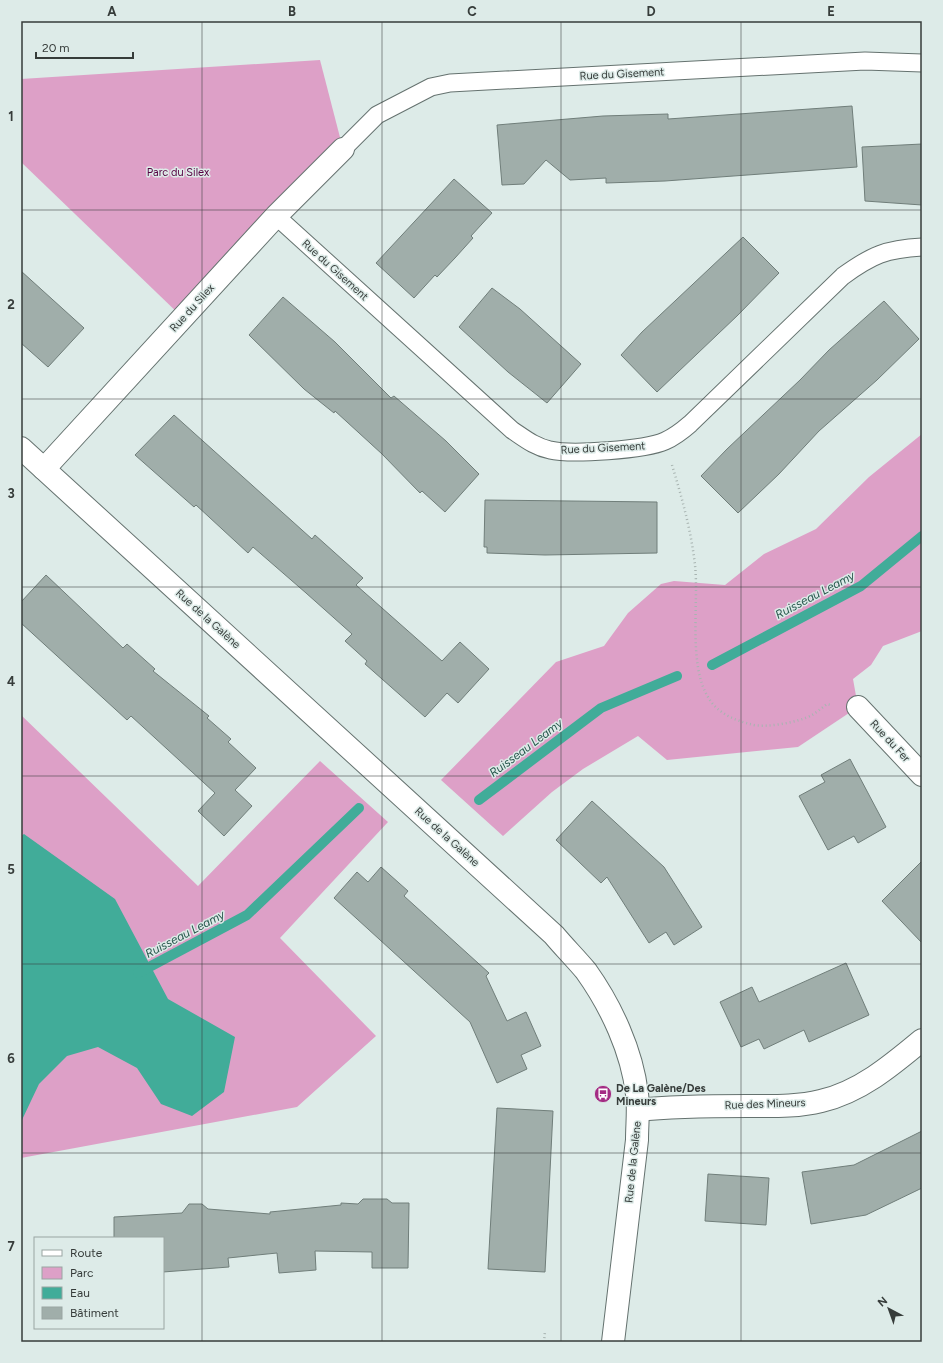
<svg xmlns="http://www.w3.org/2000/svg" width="943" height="1363" viewBox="0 0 943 1363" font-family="Figtree,sans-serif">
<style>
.green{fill:#dda0c7}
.water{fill:#41ac99}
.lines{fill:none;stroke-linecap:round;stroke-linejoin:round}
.stream{stroke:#41ac99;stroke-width:10}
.building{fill:#a0aeaa;stroke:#707e7a}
.service-casing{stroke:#65726f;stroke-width:19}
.minor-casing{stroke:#65726f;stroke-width:24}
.path{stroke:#a8b4b1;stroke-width:2.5;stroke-dasharray:1 3;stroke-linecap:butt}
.service{stroke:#fff;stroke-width:17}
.minor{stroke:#fff;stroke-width:22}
.grid{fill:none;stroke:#363c3a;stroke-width:1;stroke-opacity:0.55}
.labels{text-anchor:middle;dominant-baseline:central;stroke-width:3;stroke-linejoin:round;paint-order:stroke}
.street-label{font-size:11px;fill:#363c3a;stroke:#ddebe8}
.park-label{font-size:11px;fill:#560042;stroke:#ddebe8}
.poi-label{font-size:11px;font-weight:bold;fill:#363c3a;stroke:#ddebe8;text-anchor:start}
.water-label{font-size:12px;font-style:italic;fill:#28564d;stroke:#ddebe8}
.neatline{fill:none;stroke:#363c3a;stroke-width:1.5}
.grid-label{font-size:13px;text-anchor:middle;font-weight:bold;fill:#363c3a}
</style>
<rect width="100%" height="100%" fill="#ddebe8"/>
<!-- green -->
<g class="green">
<path d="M 320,60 L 343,149 L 183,318 L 21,162 L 21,79 Z"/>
<path d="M 922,434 L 922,631 L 883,646 L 871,665 L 853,679 L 858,707 L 798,747 L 667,760 L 638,736 L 583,769 L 552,792 L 503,836 L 441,780 L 556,662 L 604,646 L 628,613 L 661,584 L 674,581 L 725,585 L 764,554 L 816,529 L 869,477 Z"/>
<path d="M 21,715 L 198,886 L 320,761 L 388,822 L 280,938 L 376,1036 L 297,1107 L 21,1158 Z"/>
</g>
<!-- water -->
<path class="water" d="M 24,834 L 115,899 L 168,999 L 235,1037 L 224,1092 L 192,1116 L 161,1104 L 137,1068 L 98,1047 L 67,1056 L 39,1084 L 21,1122 L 21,836 Z"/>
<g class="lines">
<!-- stream -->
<g class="stream">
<path d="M 712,665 L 861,586 L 922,536"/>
<path d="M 479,800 L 601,708 L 677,676"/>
<path d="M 138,973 L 247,915 L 359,808"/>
</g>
</g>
<!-- building -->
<g class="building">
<path d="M 852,106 L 857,167 L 665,181 L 606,183 L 606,178 L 570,180 L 546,160 L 524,184 L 502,185 L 497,125 L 603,116 L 668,114 L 668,119 Z"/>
<path d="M 922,144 L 922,205 L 865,201 L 862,147 Z"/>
<path d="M 454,179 L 492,213 L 471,236 L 473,238 L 455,258 L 437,277 L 435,275 L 414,298 L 376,263 Z"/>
<path d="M 743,237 L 779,273 L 738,315 L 657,392 L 621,355 L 642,332 Z"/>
<path d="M 21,271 L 84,328 L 48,367 L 21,343 Z"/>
<path d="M 492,288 L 520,309 L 581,364 L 547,403 L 508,372 L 459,327 Z"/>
<path d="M 283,297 L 335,342 L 391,398 L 394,396 L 446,441 L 479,474 L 445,512 L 422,491 L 420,493 L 382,454 L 335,411 L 334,413 L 304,389 L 249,335 Z"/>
<path d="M 884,301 L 919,339 L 877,380 L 819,431 L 779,474 L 738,513 L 701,476 L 727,449 L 800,380 L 829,350 Z"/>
<path d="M 174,415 L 312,539 L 315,535 L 363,578 L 356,585 L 442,661 L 460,642 L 489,669 L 458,703 L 447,693 L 425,717 L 365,664 L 367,661 L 345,641 L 352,634 L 306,593 L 253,547 L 248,553 L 196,505 L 194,507 L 135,455 Z"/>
<path d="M 485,500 L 657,502 L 657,553 L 545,555 L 487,553 L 487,547 L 484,547 Z"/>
<path d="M 46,575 L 123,648 L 127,644 L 155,669 L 153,671 L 209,716 L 207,718 L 231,739 L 228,742 L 256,768 L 235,790 L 252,806 L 224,836 L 198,811 L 215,793 L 131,716 L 127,720 L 21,623 L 21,602 Z"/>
<path d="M 850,759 L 886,827 L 858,843 L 854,836 L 828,850 L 799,796 L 825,782 L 821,775 Z"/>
<path d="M 592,801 L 664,867 L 702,927 L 674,945 L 666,932 L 649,943 L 607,877 L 601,883 L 556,840 Z"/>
<path d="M 922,861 L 922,943 L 882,901 Z"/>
<path d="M 381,867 L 408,891 L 404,896 L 489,973 L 486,976 L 507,1021 L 526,1012 L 541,1046 L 521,1055 L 527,1069 L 497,1083 L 470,1022 L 334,898 L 357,872 L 368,882 Z"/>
<path d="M 846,963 L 869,1015 L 809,1042 L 804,1030 L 764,1049 L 759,1039 L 741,1047 L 720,1002 L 752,987 L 759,1002 Z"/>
<path d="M 497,1108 L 553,1111 L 545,1272 L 488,1269 Z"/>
<path d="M 922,1131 L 922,1188 L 866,1215 L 811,1224 L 802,1172 L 854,1165 Z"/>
<path d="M 708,1174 L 769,1178 L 766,1225 L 705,1221 Z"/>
<path d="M 363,1199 L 387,1199 L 392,1203 L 409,1203 L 408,1268 L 372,1268 L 372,1252 L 315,1251 L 316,1270 L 279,1273 L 277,1253 L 228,1258 L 229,1267 L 163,1272 L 163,1238 L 114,1238 L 114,1217 L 182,1213 L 189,1204 L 202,1204 L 208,1209 L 270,1214 L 270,1212 L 341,1205 L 341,1203 L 358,1204 Z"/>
</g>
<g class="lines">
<defs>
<g id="service">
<path d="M 343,149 L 377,115 L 431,87 L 450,83 L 865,61 L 922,63"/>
<path d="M 276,216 L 512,430 C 524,438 535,447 550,450 C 571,455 645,450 665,441 C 674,437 682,431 690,424 L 843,276 C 872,255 886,249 922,247"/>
</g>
<g id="minor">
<path d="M 21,448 L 554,935 C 564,947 576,959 586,971 C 611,1006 632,1051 637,1094 C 639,1109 637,1124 637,1140 L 613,1342"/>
<path d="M 44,469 L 276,216 L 343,149"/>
<path d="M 858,707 L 922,775"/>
<path d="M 638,1110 C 675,1106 711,1106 748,1106 C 772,1106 797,1107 821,1101 C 860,1092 892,1065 922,1040"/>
</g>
</defs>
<!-- service casing -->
<use href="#service" class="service-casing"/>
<!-- minor casing -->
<use href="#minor" class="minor-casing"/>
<!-- path -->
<g class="path">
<path d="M 672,465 C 682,498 691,530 695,565 C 699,603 688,664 708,697 C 717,713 734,720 750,724 C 764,729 800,722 812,715 C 817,712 822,708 827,704 L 831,705"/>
<path d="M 544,1342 L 545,1331"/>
</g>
<!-- service -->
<use href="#service" class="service"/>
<!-- minor -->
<use href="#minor" class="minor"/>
</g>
<!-- grid -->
<path class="grid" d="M 202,21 L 202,1342M 382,21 L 382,1342M 561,21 L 561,1342M 741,21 L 741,1342M 21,210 L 922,210M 21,399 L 922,399M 21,587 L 922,587M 21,776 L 922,776M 21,964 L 922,964M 21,1153 L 922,1153"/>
<!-- icons -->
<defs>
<symbol id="bus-disc" viewBox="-11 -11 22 22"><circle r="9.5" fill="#a42c84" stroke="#ddebe8"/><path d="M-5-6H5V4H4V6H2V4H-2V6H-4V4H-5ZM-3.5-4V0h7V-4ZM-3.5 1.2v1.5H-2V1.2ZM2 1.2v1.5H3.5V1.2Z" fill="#fff"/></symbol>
</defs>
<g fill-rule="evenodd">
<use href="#bus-disc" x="593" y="1084" width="20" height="20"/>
</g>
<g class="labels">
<!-- street labels -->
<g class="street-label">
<text transform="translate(622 74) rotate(-3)">Rue du Gisement</text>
<text transform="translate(335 270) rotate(42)">Rue du Gisement</text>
<text transform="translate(192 308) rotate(-48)">Rue du Silex</text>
<text transform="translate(603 448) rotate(-3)">Rue du Gisement</text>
<text transform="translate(208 619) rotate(42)">Rue de la Galène</text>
<text transform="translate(890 741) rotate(47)">Rue du Fer</text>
<text transform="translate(447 837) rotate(42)">Rue de la Galène</text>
<text transform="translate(765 1104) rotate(-2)">Rue des Mineurs</text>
<text transform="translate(633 1162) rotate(-84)">Rue de la Galène</text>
</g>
<!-- park labels -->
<g class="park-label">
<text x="178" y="172">Parc du Silex</text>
</g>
<!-- poi labels -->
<g class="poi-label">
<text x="616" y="1088">De La Galène/Des<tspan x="616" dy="13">Mineurs</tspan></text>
</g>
<!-- water labels -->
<g class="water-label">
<text transform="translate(815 595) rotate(-28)">Ruisseau Leamy</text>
<text transform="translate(526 748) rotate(-37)">Ruisseau Leamy</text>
<text transform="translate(185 934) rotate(-28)">Ruisseau Leamy</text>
</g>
</g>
<!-- border -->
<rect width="943" height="1363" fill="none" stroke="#ddebe8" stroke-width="44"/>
<!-- legend -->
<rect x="34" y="1237" width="130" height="92" fill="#ddebe8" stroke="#9aa5a2"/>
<rect x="42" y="1250" width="20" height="6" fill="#ffffff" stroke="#9aa5a2"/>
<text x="70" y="1257" font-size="12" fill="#363c3a">Route</text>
<rect x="42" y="1267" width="20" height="12" fill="#dda0c7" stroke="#9aa5a2"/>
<text x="70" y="1277" font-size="12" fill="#363c3a">Parc</text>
<rect x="42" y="1287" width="20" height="12" fill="#41ac99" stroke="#9aa5a2"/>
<text x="70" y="1297" font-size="12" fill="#363c3a">Eau</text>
<rect x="42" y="1307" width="20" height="12" fill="#a0aeaa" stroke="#9aa5a2"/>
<text x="70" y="1317" font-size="12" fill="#363c3a">Bâtiment</text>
<!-- north arrow -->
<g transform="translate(889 1309) rotate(319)" stroke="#ddebe8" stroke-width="3" paint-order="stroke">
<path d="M0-3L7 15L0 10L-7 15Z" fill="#363c3a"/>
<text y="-6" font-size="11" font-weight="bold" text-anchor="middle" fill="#363c3a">N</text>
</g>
<!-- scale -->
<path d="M36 52v6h97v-6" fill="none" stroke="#363c3a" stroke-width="2"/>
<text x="42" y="52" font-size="12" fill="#363c3a" stroke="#ddebe8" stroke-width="3" paint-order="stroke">20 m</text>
<rect x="22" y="22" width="899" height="1319" class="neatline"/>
<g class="grid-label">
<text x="112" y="16">A</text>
<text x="292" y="16">B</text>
<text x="472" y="16">C</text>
<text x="651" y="16">D</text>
<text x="831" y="16">E</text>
<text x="11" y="121">1</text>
<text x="11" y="309">2</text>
<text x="11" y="498">3</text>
<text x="11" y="686">4</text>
<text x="11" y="874">5</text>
<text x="11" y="1063">6</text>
<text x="11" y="1251">7</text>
</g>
</svg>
